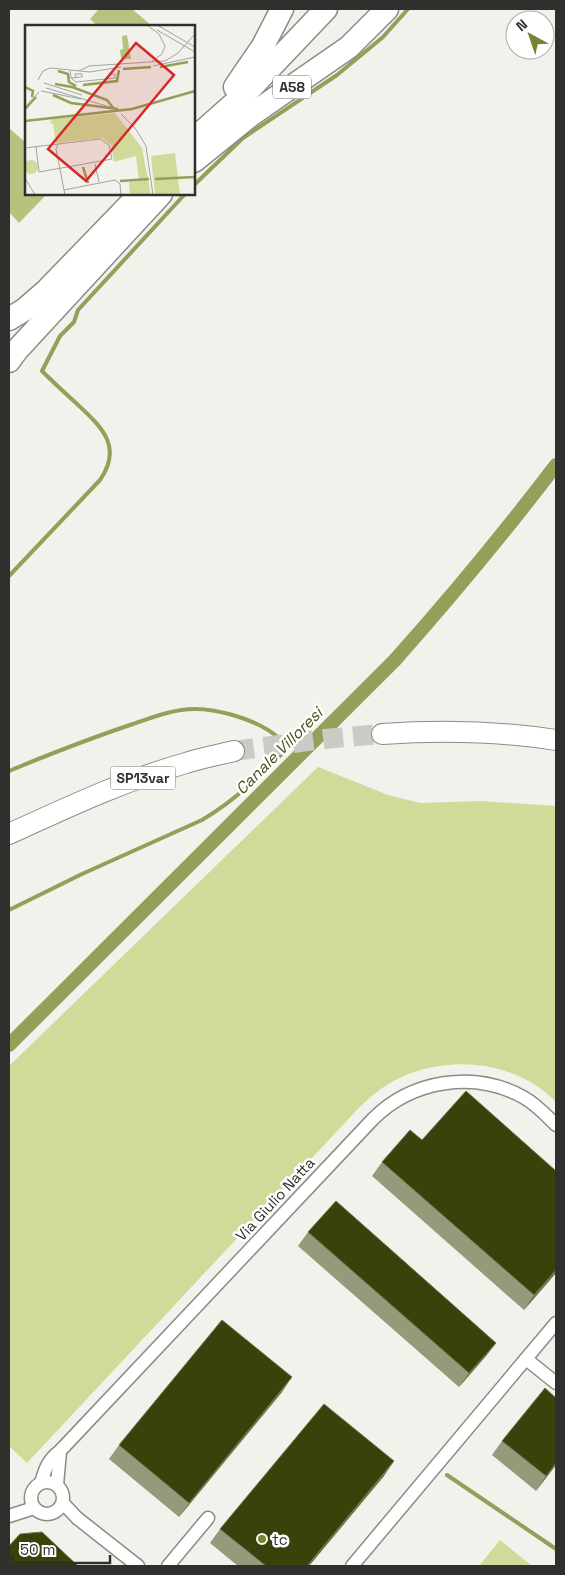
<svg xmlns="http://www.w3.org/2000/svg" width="565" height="1575" viewBox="0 0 565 1575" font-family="'Space Grotesk',sans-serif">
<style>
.green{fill:#cedb99}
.forest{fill:#b6c37c}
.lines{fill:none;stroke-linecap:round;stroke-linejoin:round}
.stream{stroke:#949f5a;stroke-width:4}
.canal{stroke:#949f5a;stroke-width:14}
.primary-tunnel{stroke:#c9cbc5;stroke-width:20;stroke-dasharray:20 10;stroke-linecap:butt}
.minor-casing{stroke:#8b8c86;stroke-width:15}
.primary-casing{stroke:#8b8c86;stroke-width:22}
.motorway-casing{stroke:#8b8c86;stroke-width:25}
.minor{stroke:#fff;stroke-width:12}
.primary{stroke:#fff;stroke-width:20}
.motorway{stroke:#fff;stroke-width:22}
.wall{fill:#959a7a}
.shaded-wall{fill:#71764e}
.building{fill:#3a410a;stroke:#71764e}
.poi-dot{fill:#788432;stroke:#fff;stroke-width:2}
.labels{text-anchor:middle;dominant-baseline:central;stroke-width:5;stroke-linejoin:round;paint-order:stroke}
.shield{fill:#fff;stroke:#6d6e6c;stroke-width:1}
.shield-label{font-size:14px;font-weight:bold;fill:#2f302d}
.street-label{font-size:15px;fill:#2f302d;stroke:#fff}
.poi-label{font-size:15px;fill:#2f302d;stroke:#fff;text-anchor:start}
.water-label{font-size:16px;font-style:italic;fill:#48501c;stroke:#fff}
.inset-river{fill:none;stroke:#949f5a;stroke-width:2.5}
.inset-road{fill:none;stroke:#a3a49f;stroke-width:1}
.view{fill:#d62828;fill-opacity:0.15;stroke:#d62828;stroke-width:2.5}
.inset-edge{fill:none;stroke:#2f302d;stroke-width:2.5}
</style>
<rect width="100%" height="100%" fill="#f0f2eb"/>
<!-- green -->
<g class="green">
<path d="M 318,767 L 388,795 L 420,803 L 481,801 L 556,806 L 556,1102 C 549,1095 541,1088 532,1083 C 485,1055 420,1059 377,1092 C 368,1098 361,1106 354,1113 L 27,1463 L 9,1446 L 9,1066 Z"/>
<path d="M 500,1540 L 532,1566 L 479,1566 Z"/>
</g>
<!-- forest -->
<g class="forest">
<path d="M 99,9 L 132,9 L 152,26 L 98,26 L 90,19 Z"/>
<path d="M 9,128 L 26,143 L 26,194 L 47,194 L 19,223 L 9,212 Z"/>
</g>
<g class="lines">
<!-- stream -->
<g class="stream">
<path d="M 194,185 L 243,138 L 337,75 L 383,37 L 408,9"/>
<path d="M 9,576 L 100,480 C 124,445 100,426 76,403 C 65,393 53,382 42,371 L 60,336 L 74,322 L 78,310 L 185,194"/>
<path d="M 9,771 C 50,754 91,738 133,724 C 153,717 174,709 195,709 C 217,709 249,718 268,730 C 275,734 282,741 288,747"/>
<path d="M 9,910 L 82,874 L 202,820 C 247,794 283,752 319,716"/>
<path d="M 447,1475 L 556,1549"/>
</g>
<!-- canal -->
<path class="canal" d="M 9,1045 L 395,660 C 451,597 505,532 556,465"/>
<!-- primary-tunnel -->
<path class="primary-tunnel" d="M 234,751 L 324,739 L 382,734"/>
<defs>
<g id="minor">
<path d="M 526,1359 L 556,1383"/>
<circle cx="47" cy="1498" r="16"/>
<path d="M 41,1483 C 45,1469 48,1460 60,1451 L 373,1119 C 412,1080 474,1070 523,1097 C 536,1104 546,1115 556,1125"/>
<path d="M 57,1485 L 60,1451"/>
<path d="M 63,1503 L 77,1518 L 138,1566"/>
<path d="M 9,1516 L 34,1508"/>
<path d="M 168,1566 L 208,1518"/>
<path d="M 352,1566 L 556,1323"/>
</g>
<g id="primary">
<path d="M 382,734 C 440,730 499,731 556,740"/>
<path d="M 9,834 C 66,808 125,780 186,763 C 201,758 218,755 234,751"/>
</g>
<g id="motorway">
<path d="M 235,87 L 263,46 L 282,9"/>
<path d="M 194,139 L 247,92 L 326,9"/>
<path d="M 194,161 L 251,115 L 349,47 L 387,9"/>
<path d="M 9,319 L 24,310 L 46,291 L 140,194"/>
<path d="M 9,361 L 17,350 L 161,194"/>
</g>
</defs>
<!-- minor casing -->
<use href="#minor" class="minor-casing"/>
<!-- primary casing -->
<use href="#primary" class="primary-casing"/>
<!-- motorway casing -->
<use href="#motorway" class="motorway-casing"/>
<!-- minor -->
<use href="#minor" class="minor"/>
<!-- primary -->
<use href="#primary" class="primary"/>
<!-- motorway -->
<use href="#motorway" class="motorway"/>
</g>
<!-- wall -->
<g class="wall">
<path d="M 382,1162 L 556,1273 L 524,1310 L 372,1176 Z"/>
<path d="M 308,1232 L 496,1343 L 486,1356 L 459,1387 L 298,1246 Z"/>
<path d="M 282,1392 L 179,1517 L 109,1459 L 119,1445 Z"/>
<path d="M 502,1441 L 556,1465 L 536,1491 L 492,1455 Z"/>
<path d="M 384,1476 L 309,1566 L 238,1566 L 210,1543 L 220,1529 Z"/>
</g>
<!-- shaded-wall -->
<g class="shaded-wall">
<path d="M 556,1270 L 556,1273 L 524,1310 L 534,1295 Z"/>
<path d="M 496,1343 L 486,1356 L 459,1387 L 469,1373 Z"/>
<path d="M 292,1377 L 282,1392 L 179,1517 L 189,1503 Z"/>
<path d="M 394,1461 L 384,1476 L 309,1566 L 307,1566 Z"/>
<path d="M 556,1463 L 556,1465 L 536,1491 L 546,1476 Z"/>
</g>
<!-- building -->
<g class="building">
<path d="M 466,1091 L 556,1171 L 556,1270 L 534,1295 L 382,1162 L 410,1130 L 422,1140 Z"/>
<path d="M 336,1201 L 496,1343 L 469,1373 L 308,1232 Z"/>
<path d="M 222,1320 L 292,1377 L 189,1503 L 119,1445 Z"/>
<path d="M 545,1388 L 556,1398 L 556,1463 L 546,1476 L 502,1441 Z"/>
<path d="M 324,1404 L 394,1461 L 307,1566 L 266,1566 L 220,1529 Z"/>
<path d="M 42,1532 L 78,1566 L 9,1566 L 9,1546 L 20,1534 Z"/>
</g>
<!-- markers -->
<circle class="poi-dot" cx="262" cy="1539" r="5"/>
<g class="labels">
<!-- shield labels -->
<g class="shield">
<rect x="273" y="75.5" width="38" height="23" rx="4"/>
<rect x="110.5" y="766.5" width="65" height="23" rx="4"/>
</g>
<g class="shield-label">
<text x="292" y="87">A58</text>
<text x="143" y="778">SP13var</text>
</g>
<!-- street labels -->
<g class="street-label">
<text transform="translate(275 1199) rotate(-47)">Via Giulio Natta</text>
</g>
<!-- poi labels -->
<g class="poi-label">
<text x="272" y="1539">tc</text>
</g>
<!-- water labels -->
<g class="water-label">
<text transform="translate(279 751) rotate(-45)">Canale Villoresi</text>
</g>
</g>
<!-- overview -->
<g transform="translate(25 25)">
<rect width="170" height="170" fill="#f0f2eb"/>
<path d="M 90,88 L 117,123 L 126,170 L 105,170 L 104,157 L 114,156 L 111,131 L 89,137 L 86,120 L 77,113 L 31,118 L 28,98 L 24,99 L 28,94 ZM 150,128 L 155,170 L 130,170 L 126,131 ZM-1 142a7 7 0 1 1 14 0a7 7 0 1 1-14 0Z" fill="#cedb99"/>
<path d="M 102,10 L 106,34 L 100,34 L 96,33 L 95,25 L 98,24 L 97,11 Z" fill="#b6c37c"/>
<path class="inset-river" d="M 135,42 L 163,37M 98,44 L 126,42M 33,46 L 43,49 L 44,57 L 51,61M 30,59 L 47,62 L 82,75 L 89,84M 58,60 L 92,56 L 94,45M 0,62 L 8,66 L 7,72M 28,70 L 46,78 L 93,84M 0,84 L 11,72M 0,96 L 107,84 L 170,66M 58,142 L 63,158M 130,154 L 170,152M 95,156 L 124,154"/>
<path class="inset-road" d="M 122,0 L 134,9 L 140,21 L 137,29 L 127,36M 132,0 L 170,22M 132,5 L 170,27M 128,41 L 170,32M 45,46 L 46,53 L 57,52 L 57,49 L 50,49 L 51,53M 54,46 L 64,41 L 140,36 L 153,28 L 170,9M 46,53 L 51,57 L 90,53 L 90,49 L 84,50M 13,55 L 18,46 L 25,43 L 65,47 L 96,42M 19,58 L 57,70M 21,63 L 85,82M 16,66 L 56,74M 0,82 L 14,67M 96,89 L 110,103 L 121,121 L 128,170M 33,119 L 31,124 L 40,170M 0,123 L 75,114 L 84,120 L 87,134 L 14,147 L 11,122M 70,139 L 74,157M 0,153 L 10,170M 39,165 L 90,155 L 95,159 L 96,170"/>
<path class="view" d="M 111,18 L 149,50 L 61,156 L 23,124 Z"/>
<rect width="170" height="170" class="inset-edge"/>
</g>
<!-- border -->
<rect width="565" height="1575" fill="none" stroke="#2f302d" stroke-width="20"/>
<!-- north arrow -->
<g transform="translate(530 35) rotate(320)"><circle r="24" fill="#ffffff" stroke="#acacab"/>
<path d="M0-4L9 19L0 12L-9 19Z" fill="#788432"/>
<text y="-8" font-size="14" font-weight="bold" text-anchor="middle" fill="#2f302d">N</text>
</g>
<!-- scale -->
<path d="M12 1555v8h98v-8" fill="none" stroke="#2f302d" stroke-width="2.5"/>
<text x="20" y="1555" font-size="15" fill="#2f302d" stroke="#ffffff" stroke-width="4" paint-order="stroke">50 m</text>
</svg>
